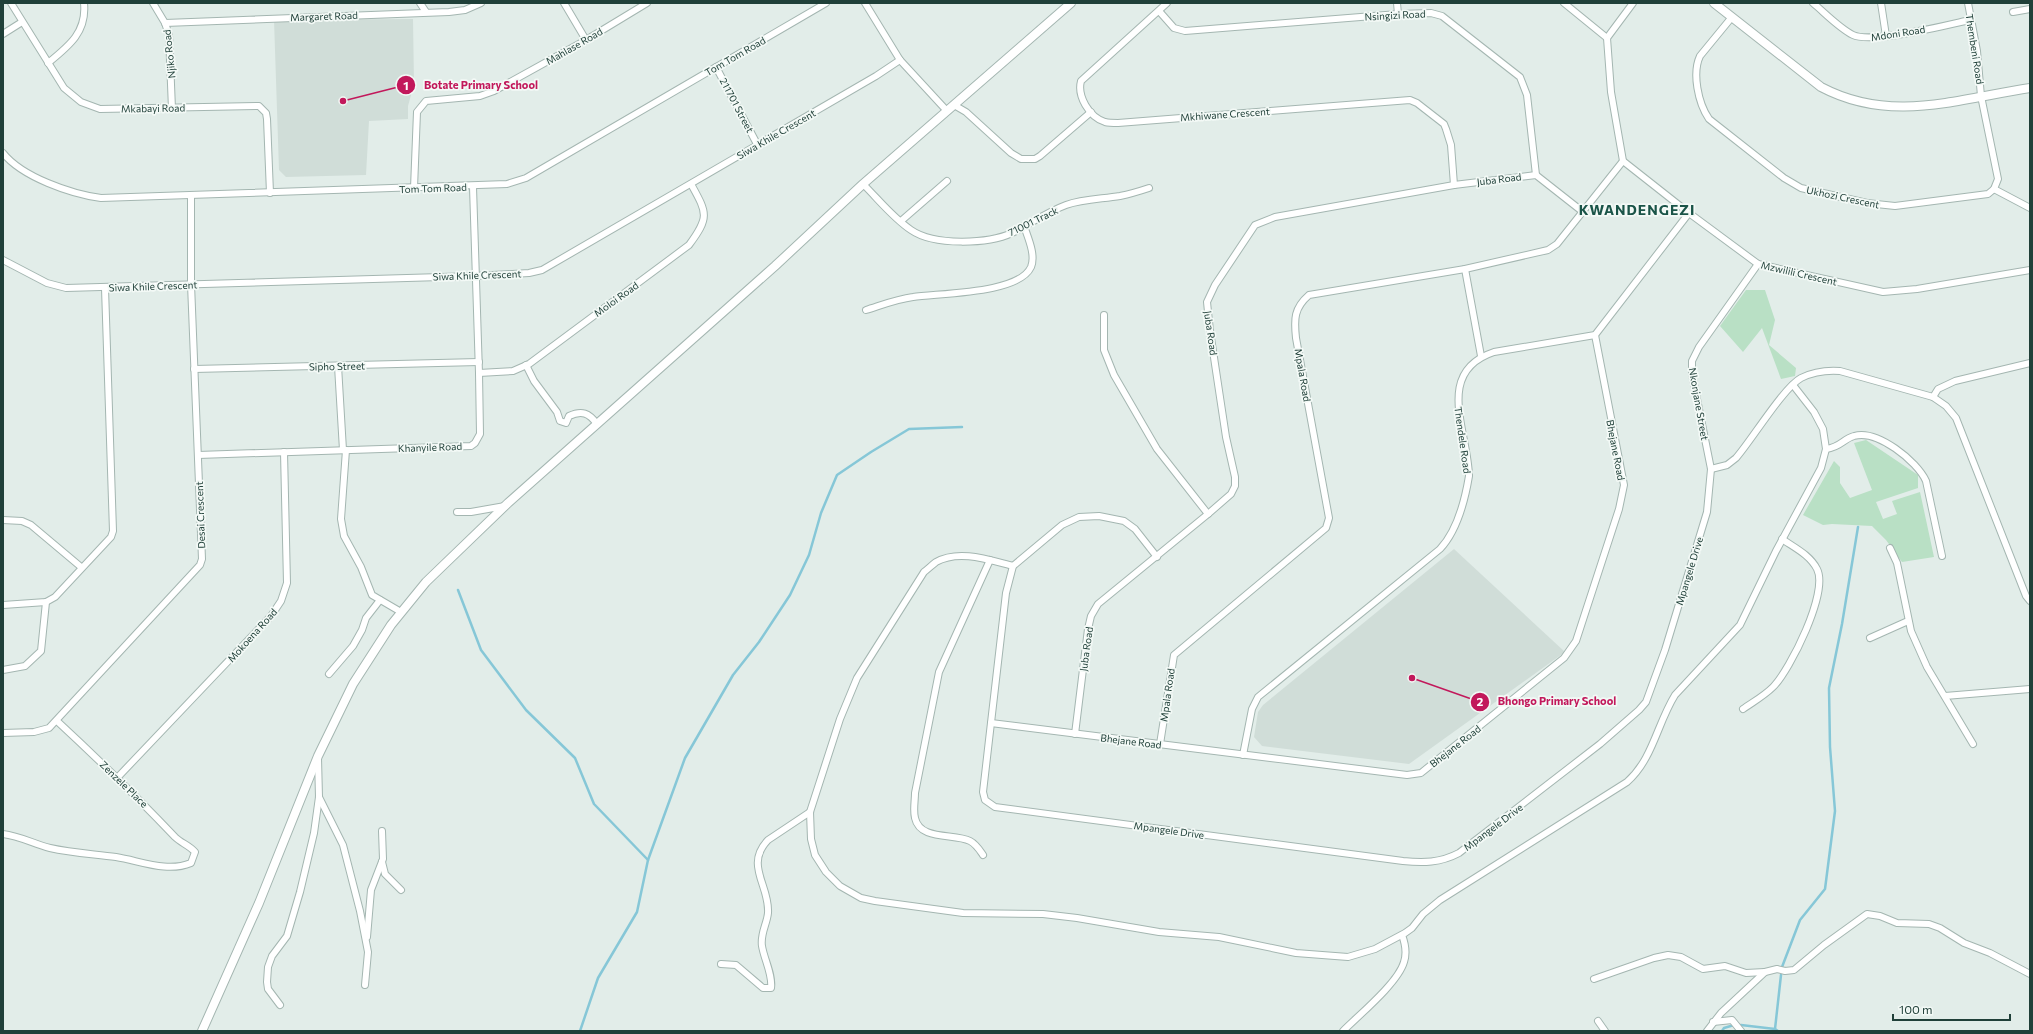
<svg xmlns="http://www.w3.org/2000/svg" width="2033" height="1034" viewBox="0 0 2033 1034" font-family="Commissioner,sans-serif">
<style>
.built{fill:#d0ddd8}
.green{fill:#b9e0c5}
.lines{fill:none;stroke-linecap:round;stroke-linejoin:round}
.stream{stroke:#86c7d7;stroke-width:2.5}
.minor-casing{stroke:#a4b6b1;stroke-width:8}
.tertiary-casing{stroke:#a4b6b1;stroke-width:10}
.minor{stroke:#fff;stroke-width:6}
.tertiary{stroke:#fff;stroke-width:8}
.labels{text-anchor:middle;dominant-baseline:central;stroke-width:3.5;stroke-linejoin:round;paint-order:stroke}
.street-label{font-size:10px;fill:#204039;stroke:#f3f9f6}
.district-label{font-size:14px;font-weight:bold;letter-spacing:1px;fill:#1a5448;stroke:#f3f9f6}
.leader{fill:none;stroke:#c2185b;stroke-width:1.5}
.callout-dot{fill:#c2185b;stroke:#f3f9f6;stroke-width:1.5}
.mark-label{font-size:12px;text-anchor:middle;font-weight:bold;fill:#fff}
.callout-label{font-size:11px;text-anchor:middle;font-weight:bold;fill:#c2185b;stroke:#f3f9f6;stroke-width:3.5;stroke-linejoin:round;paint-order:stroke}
</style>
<rect width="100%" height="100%" fill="#e2ede9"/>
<!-- built -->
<g class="built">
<path d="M 413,19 L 414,84 L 408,106 L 408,119 L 369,121 L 366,175 L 286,177 L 279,170 L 274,20 Z"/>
<path d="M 1454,549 L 1565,652 L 1409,764 L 1262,746 L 1254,737 L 1258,712 L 1263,705 Z"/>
</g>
<!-- green -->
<g class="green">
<path d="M 1746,290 L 1765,290 L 1775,320 L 1769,345 L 1796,368 L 1795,376 L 1781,379 L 1762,328 L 1743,352 L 1720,326 Z"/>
<path d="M 1866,440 L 1918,475 L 1918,488 L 1876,502 L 1883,519 L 1897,514 L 1892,501 L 1920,492 L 1934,557 L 1902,562 L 1886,540 L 1872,526 L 1832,524 L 1823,525 L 1803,515 L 1834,461 L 1840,467 L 1840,483 L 1850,498 L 1872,490 L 1854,443 Z"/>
</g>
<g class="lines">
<!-- stream -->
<g class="stream">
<path d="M 458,590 L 481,650 L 526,710 L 575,758 L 594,804 L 648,860"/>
<path d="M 1782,967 L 1800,920 L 1825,889 L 1835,811 L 1830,747 L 1829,688 L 1842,624 L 1858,527"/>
<path d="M 1741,1025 L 1775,1029 L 1778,1031"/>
<path d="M 1775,1029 L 1781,975"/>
<path d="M 580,1031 L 598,978 L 637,912 L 648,860 L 685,758 L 733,675 L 759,642 L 790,595 L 809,555 L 821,513 L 837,475 L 871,452 L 909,429 L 962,427"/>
<path d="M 1722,1031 L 1724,1028 L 1734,1025"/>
</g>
<defs>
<g id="minor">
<path d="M 11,3 L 64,88 L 81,102 L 100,109 L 259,106 L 266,113 L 267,119 L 270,193"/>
<path d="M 153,3 L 165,23 L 169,35 L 172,109"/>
<path d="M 420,3 L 426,12"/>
<path d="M 564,3 L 586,40"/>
<path d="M 865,3 L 900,60 L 947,111"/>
<path d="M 1167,3 L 1081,81 C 1077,96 1089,117 1105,122 C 1109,123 1114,123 1118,123 L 1410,100 L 1417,103 L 1444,124 L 1446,129 L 1451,145 L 1454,185"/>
<path d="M 1397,3 L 1398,14"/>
<path d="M 1564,3 L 1607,38"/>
<path d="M 1633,3 L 1607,38 L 1611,92 L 1623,161 L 1689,213 L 1758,264 L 1883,292 L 1917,289 L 2030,270"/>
<path d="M 1813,3 C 1825,13 1839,28 1853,35 C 1872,44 1947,25 1970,20"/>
<path d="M 1881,3 L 1886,36"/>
<path d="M 1159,11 L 1174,28 L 1185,31 L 1398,14 L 1431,13 L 1442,16 L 1520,77 L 1527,95 L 1536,175"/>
<path d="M 2013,12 L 2030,9"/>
<path d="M 1732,17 L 1700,56 C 1692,73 1698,103 1709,119 L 1784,178 L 1801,188 L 1867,203 L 1895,206 L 1988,194 L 1994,189 L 1998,179 L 1981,96 L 1977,51 L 1968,3"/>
<path d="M 165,23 L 449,12 L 465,10 L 481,3"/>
<path d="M 3,34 L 22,22"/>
<path d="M 48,63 C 69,46 87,32 84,3"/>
<path d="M 716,67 L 757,144"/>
<path d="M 954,105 L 966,112 L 1011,153 L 1021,159 L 1035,159 L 1040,156 L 1091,112"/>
<path d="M 3,153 C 22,177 71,194 101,198 L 507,184 L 526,178 L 826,3"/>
<path d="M 863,184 C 879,200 893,218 911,230 C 934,246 988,244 1012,233 C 1030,224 1047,212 1066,205 C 1083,199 1102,199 1120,196 C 1130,194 1140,191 1149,188"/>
<path d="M 414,188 L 417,112 L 426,101 L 480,96 L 494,91 L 586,40 L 647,3"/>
<path d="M 1994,189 L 2030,208"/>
<path d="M 901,221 L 947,181"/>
<path d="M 3,260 L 47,283 L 66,288 L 475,276 L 529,273 L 542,270 L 876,76 L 900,60"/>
<path d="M 1465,269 L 1481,356"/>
<path d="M 866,310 C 882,305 897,299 913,297 C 939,293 1019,294 1031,267 C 1036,255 1028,238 1024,226"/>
<path d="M 1104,315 L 1104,350 L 1114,375 L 1157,449 L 1208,514"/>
<path d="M 526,365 L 534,381 L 557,412 L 560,421 L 566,423 L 569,416 C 582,410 589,413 597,424"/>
<path d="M 338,366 L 343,450"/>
<path d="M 194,369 L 479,362"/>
<path d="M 479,373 L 513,371 L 529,364 L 689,245 C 710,217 707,213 691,184"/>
<path d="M 1933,397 L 1938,389 L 1955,381 L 2030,363"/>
<path d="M 1826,449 C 1841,447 1843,439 1854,436 C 1877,429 1917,461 1926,481 L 1942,556"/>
<path d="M 346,450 L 341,519 L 344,536 L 361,567 L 372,595 L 401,612"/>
<path d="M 198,455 L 471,446 L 475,443 L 480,434 L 479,373 L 473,187"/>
<path d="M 1711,469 L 1727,465 L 1736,458 C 1751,441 1784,387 1801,378 C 1813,372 1826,370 1840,371 L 1933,397 L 1946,406 L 1956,418 L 2026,596 L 2030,601"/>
<path d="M 457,512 L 471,512 L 505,506"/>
<path d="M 3,520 L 22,521 L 31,525 L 81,567"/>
<path d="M 1890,548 L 1897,563 L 1911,631 L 1927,667 L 1973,744"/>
<path d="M 1157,557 L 1135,529 L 1124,521 L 1099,516 L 1079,517 L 1062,525 L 1013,566 L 1006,593 L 983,792 L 985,800 L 995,807 L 1403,861 C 1423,863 1440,863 1459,853 L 1600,744 L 1639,710 L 1646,702 L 1665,650 L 1707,512 L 1711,469 L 1692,374 L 1692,361 L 1699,347 L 1758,264"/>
<path d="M 1013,566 C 989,560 959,549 936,562 C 932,565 928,569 924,572 L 857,678 L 840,719 L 810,812 L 811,839 L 815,855 L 826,872 L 840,886 L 861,898 L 875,901 L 963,913 L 1043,914 L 1077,918 L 1159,932 L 1219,937 L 1296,953 L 1348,957 L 1375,949 L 1405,933 L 1412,928 L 1423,914 L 1440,900 L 1627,782 C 1653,759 1657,724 1675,695 L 1740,625 L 1776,551 L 1821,468 L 1826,449 L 1823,429 L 1814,412 L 1793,385"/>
<path d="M 3,605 L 46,602 L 55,597 L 111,537 L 113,531 L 105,288"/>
<path d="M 1870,638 L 1908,621"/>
<path d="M 3,670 L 25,666 L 41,651 L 46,602"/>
<path d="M 329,674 L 353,646 L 362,630 L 366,618 L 380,600"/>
<path d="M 1945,696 L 2030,689"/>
<path d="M 1743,709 C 1753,702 1764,696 1773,687 C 1790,670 1829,592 1817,569 C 1810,555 1795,548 1782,539"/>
<path d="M 991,723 L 1407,775 L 1421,773 L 1564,658 L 1576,641 L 1619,509 L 1624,485 L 1595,335"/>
<path d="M 3,733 L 34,732 L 49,728 L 200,565 L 202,559 L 191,284 L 191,196"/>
<path d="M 1075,734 L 1088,629 L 1091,616 L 1098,604 L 1208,514 L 1231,494 L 1235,486 L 1235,477 L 1226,437 L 1210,331 L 1207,302 L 1215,285 L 1255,225 L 1275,217 L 1454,185 L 1536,175 L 1583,212"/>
<path d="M 1160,744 L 1174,655 L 1326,528 L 1329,518 L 1296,338 C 1294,319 1294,308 1309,295 L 1465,269 L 1548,250 L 1557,244 L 1623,161"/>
<path d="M 1243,755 L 1252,709 L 1258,697 L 1440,549 C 1457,531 1465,500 1469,476 C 1468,431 1434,372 1494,352 L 1595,335 L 1689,213"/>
<path d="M 118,777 L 271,616 L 281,601 L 287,583 L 284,452"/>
<path d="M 319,797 L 343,845 L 360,911 L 368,952 L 365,985"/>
<path d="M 3,834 C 20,836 34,844 50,848 C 72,853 94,854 116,857 C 141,861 167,873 191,863 L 195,852 C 189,845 181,843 175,837 C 137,797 98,759 57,721"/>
<path d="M 983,855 C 979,849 976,844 970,841 C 954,833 920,841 915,818 C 913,810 915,801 915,793 L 939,672 L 990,560"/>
<path d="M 382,862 L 385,874 L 401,890"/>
<path d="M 367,937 L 371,890 L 383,859 L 382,831"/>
<path d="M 721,964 L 736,965 L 763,988 L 771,988 C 773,975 764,959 762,946 C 760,934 767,924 768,913 C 770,886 744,865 768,840 L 810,812"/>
<path d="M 1594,979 L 1654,958 L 1668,955 L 1681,957 L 1703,969 L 1725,966 L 1746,973 L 1765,972"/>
<path d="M 280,1005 L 268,989 L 267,982 L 268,967 L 272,956 L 287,936 L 300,892 L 314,833 L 319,797 L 318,758"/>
<path d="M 1598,1021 L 1605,1031"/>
<path d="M 1713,1022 L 1732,1020 L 1741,1031"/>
<path d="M 1343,1031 C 1359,1015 1398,983 1404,962 C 1407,953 1405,943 1402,935"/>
<path d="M 1707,1031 L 1721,1013 L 1765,972 L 1777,969 L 1785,971 L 1794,970 L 1824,945 L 1867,914 L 1880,916 L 1897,923 L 1929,924 L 1940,928 L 1964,943 L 1990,953 L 2030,974"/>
</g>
<g id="tertiary">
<path d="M 1714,3 L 1821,87 C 1891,124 1957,99 2030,88"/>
<path d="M 202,1031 L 259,903 L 318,756 L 353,684 L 391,625 L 426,582 L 508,503 L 775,266 L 863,184 L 1071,3"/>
</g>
</defs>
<!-- minor casing -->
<use href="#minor" class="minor-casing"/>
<!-- tertiary casing -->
<use href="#tertiary" class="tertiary-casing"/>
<!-- minor -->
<use href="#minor" class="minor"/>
<!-- tertiary -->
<use href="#tertiary" class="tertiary"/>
</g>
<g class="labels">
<!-- street labels -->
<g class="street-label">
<text transform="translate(1395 15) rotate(-3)">Nsingizi Road</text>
<text transform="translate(324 16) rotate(-2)">Margaret Road</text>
<text transform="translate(1898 33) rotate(-9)">Mdoni Road</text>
<text transform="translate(574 46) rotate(-30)">Mahlase Road</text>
<text transform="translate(1975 49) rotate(81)">Thembeni Road</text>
<text transform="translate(169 54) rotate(-96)">Njiko Road</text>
<text transform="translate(735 56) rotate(-30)">Tom Tom Road</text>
<text transform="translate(737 105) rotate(62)">211701 Street</text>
<text transform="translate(153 108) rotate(-1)">Mkabayi Road</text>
<text transform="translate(1225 114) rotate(-4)">Mkhiwane Crescent</text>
<text transform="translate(776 134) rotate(-30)">Siwa Khile Crescent</text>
<text transform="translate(1499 179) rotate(-7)">Juba Road</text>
<text transform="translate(433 188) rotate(-2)">Tom Tom Road</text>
<text transform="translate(1843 197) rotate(12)">Ukhozi Crescent</text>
<text transform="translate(1033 221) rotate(-26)">71001 Track</text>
<text transform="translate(1799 273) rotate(13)">Mzwilili Crescent</text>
<text transform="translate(477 275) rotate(-2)">Siwa Khile Crescent</text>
<text transform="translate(153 286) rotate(-2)">Siwa Khile Crescent</text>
<text transform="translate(616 299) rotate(-36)">Moloi Road</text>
<text transform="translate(1211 333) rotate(82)">Juba Road</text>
<text transform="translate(337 366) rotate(-1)">Sipho Street</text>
<text transform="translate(1303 375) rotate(80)">Mpala Road</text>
<text transform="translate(1699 404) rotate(80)">Nkonjane Street</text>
<text transform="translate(1463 440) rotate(82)">Thendele Road</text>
<text transform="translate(430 447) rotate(-2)">Khanyile Road</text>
<text transform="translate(1616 450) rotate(79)">Bhejane Road</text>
<text transform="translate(200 515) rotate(-92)">Desai Crescent</text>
<text transform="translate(1689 571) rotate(-73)">Mpangele Drive</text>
<text transform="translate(252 635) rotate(-48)">Mokoena Road</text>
<text transform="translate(1086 649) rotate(-82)">Juba Road</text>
<text transform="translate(1167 695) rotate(-82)">Mpala Road</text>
<text transform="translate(1131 741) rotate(7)">Bhejane Road</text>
<text transform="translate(1455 746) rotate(-38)">Bhejane Road</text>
<text transform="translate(124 784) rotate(44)">Zenzele Place</text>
<text transform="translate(1493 827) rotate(-37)">Mpangele Drive</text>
<text transform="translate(1169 830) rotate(8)">Mpangele Drive</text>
</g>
<!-- district labels -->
<g class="district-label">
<text x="1637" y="209">KWANDENGEZI</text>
</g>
</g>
<!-- callouts -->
<path class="leader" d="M343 101L406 85M1412 678L1480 702"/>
<g class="callout-dot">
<circle cx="343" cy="101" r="4"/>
<circle cx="1412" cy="678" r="4"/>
<circle cx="406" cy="85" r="10"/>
<circle cx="1480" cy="702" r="10"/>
</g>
<g class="mark-label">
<text x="406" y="90">1</text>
<text x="1480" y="706">2</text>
</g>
<g class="callout-label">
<text x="481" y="89">Botate Primary School</text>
<text x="1557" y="705">Bhongo Primary School</text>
</g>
<!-- border -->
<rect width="2033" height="1034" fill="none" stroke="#204039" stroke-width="8"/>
<!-- scale -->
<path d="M1893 1014v6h117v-6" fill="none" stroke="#204039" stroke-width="2"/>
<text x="1899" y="1014" font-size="12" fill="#204039" stroke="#f3f9f6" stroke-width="3" paint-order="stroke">100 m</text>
</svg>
